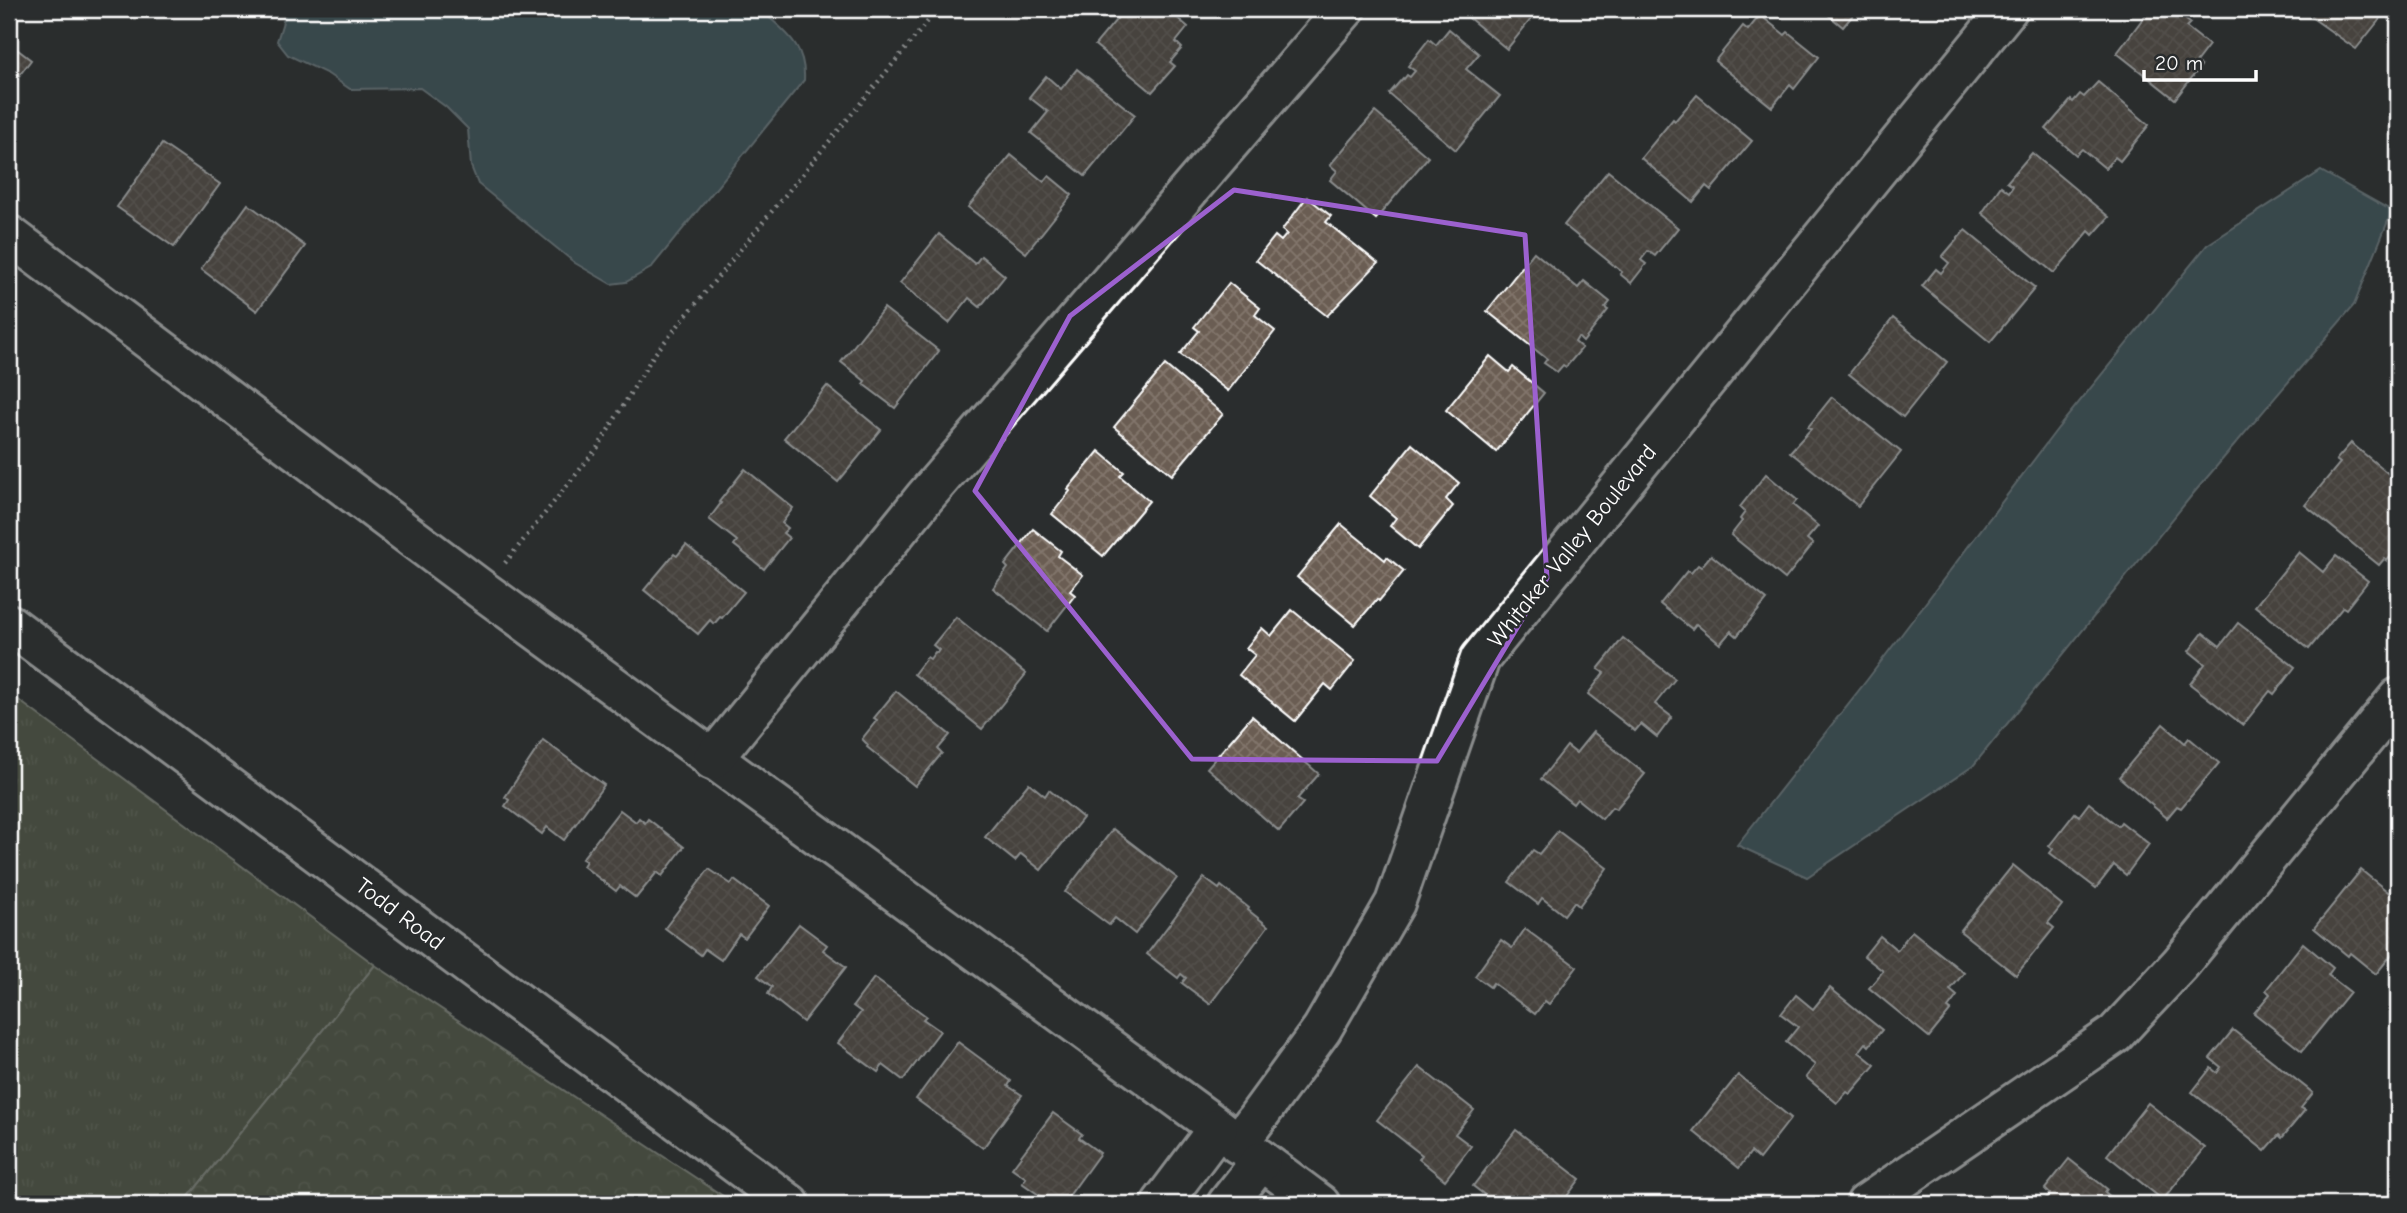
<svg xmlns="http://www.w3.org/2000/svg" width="2407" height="1213" viewBox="0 0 2407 1213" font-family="'Comic Neue',sans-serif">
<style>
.grass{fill:url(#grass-tufts);stroke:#b2b6a8;stroke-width:2}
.forest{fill:url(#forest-crowns);stroke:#b2b6a8;stroke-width:2}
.water{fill:#4b6770;stroke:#93a4a9;stroke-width:2}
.building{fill:url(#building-cross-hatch);stroke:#fff;stroke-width:2}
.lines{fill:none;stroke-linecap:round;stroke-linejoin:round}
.minor-casing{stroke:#fff;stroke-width:44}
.path{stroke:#fff;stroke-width:4.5;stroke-dasharray:2 5;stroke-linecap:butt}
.minor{stroke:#2a2d2e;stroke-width:38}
.marked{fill:none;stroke:#9c61cf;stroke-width:5;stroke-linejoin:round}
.labels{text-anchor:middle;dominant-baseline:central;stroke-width:5;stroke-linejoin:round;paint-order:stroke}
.street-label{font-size:23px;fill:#fff;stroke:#2a2d2e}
</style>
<defs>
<pattern id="grass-tufts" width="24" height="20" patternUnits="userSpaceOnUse" patternTransform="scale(1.75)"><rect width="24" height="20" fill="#656c52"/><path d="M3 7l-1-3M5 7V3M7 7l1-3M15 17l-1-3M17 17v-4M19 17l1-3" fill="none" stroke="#7c826c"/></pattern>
<pattern id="forest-crowns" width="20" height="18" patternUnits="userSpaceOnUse" patternTransform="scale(1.75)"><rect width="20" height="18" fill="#656c52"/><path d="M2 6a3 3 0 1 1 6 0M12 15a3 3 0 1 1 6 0" fill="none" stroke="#7c826c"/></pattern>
<pattern id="building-cross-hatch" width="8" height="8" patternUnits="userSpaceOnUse" patternTransform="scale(1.75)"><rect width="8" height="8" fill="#6b5d52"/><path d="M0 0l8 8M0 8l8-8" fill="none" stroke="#81756c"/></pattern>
</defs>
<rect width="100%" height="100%" fill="#2a2d2e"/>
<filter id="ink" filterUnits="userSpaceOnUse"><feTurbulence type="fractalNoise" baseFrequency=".0143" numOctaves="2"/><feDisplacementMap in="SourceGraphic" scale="14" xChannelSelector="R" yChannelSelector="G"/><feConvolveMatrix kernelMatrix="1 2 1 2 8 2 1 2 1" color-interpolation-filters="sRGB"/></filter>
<g filter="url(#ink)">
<!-- grass -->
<path class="grass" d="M 9,693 L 375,965 L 183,1204 L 9,1204 Z"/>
<!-- forest -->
<path class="forest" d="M 375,965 L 735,1204 L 183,1204 Z"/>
<!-- water -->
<g class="water">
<path d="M 287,9 L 658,9 C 668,13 685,14 695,9 L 760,9 C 784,32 806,43 804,80 L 651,268 L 626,282 L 611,284 L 575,263 L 478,184 L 471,166 L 468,129 L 446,107 L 420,88 L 350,89 L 328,74 L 288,55 L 277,41 Z"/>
<path d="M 2321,171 L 2392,211 L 2354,305 L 2192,495 L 1973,766 L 1807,877 L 1737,845 L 1867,680 L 2058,428 L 2207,245 Z"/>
</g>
<!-- building -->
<g class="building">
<path d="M 1125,9 L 1167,9 L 1188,27 L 1176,42 L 1182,48 L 1170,62 L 1175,66 L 1152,92 L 1095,45 Z"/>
<path d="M 1208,9 L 1222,9 L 1217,16 Z"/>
<path d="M 1458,9 L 1539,9 L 1507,49 Z"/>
<path d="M 1821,9 L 1858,9 L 1843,27 Z"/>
<path d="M 2150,9 L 2172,9 L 2190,23 L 2186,27 L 2209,45 L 2196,62 L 2201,66 L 2175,99 L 2117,53 Z"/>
<path d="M 2307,9 L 2388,9 L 2356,49 L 2311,17 L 2313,14 Z"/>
<path d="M 1760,15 L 1785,35 L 1788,32 L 1819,57 L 1794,89 L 1790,85 L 1772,107 L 1715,61 L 1743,26 L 1748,30 Z"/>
<path d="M 1449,29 L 1479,54 L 1466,69 L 1500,96 L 1456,150 L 1389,94 L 1403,78 L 1404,79 L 1407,75 L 1410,77 L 1415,71 L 1408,66 L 1429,39 L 1436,45 Z"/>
<path d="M 9,43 L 31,60 L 9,89 Z"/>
<path d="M 1077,69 L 1135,115 L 1085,176 L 1031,133 L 1048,112 L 1029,97 L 1046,76 L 1061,89 Z"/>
<path d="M 2098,82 L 2149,125 L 2120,161 L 2115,157 L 2105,168 L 2082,149 L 2076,155 L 2046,129 L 2071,100 L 2073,102 L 2080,94 L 2084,97 Z"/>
<path d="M 1697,95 L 1752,141 L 1711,190 L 1706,186 L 1693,202 L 1641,158 L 1673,119 L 1675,121 Z"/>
<path d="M 1375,112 L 1428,157 L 1376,219 L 1330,180 L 1337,171 L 1330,165 Z"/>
<path d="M 162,144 L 220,184 L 174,247 L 117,207 Z"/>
<path d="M 2032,153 L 2109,217 L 2093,235 L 2089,231 L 2054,273 L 1982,213 L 2001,186 L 2009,192 L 2013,186 L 2007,182 Z"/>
<path d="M 1011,155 L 1044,182 L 1049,176 L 1072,195 L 1026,253 L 968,207 Z"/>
<path d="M 1608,171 L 1678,228 L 1655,256 L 1648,251 L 1641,260 L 1646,264 L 1631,283 L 1620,274 L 1622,272 L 1564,225 Z"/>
<path d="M 1307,197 L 1331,216 L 1326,222 L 1378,263 L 1327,316 L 1256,260 L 1275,236 L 1281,241 L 1287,234 L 1282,230 Z"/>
<path d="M 248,204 L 305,246 L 257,311 L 201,269 Z"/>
<path d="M 1965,230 L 2035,288 L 1990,342 L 1922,286 L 1936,269 L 1941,273 L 1949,263 L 1942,257 Z"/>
<path d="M 939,234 L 975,264 L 981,256 L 1005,276 L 980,307 L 969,298 L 949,323 L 900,283 Z"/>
<path d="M 1534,252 L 1578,288 L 1584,281 L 1610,302 L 1605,308 L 1608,310 L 1583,342 L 1578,337 L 1575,342 L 1582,348 L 1566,367 L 1563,365 L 1557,372 L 1544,363 L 1547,359 L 1487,311 Z"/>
<path d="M 1229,283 L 1260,308 L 1255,315 L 1275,331 L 1228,391 L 1180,354 L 1199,331 L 1194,327 Z"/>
<path d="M 884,308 L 939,351 L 895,408 L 863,384 L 865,381 L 841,362 Z"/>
<path d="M 1893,318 L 1947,362 L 1903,417 L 1849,374 Z"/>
<path d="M 1490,356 L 1509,372 L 1513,367 L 1544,393 L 1496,452 L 1446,410 Z"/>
<path d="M 1165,365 L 1223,414 L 1172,475 L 1114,427 Z"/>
<path d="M 827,386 L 881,430 L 838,482 L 784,438 Z"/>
<path d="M 1832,397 L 1901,452 L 1858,506 L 1790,452 L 1811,429 L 1808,427 Z"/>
<path d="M 2351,443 L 2396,480 L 2398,477 L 2398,530 L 2396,534 L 2398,536 L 2398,546 L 2387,561 L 2384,559 L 2379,565 L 2305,505 L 2340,463 L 2336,460 Z"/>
<path d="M 1412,444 L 1459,483 L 1446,499 L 1453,506 L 1418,549 L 1390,526 L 1396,518 L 1370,496 Z"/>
<path d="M 1099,451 L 1124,472 L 1120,476 L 1149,501 L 1103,556 L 1052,514 L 1070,491 L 1068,489 Z"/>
<path d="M 745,469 L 793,508 L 782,523 L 788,528 L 783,533 L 789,538 L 764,569 L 734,545 L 737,541 L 709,519 L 721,503 L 719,502 Z"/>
<path d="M 1766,474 L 1797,500 L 1793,505 L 1818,526 L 1807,539 L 1813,544 L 1785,579 L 1731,535 L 1742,521 L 1740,519 L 1745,512 L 1740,507 Z"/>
<path d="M 1341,524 L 1385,560 L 1387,557 L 1404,571 L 1379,601 L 1377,599 L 1355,625 L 1297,577 Z"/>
<path d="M 1033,529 L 1061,551 L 1058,556 L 1083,575 L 1070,591 L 1075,595 L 1047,631 L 993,588 L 1008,568 L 1005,565 Z"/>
<path d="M 686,545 L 744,592 L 722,618 L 720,617 L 714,624 L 710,620 L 698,634 L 644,590 L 674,554 L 677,556 Z"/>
<path d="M 2299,552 L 2323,572 L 2336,556 L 2368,581 L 2346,609 L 2343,607 L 2309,649 L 2255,606 Z"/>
<path d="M 1711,555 L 1767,600 L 1737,636 L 1731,631 L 1720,644 L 1696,624 L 1692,629 L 1660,604 L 1687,571 L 1691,573 L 1698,565 L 1701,567 Z"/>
<path d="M 1292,610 L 1355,661 L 1332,690 L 1325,684 L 1295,721 L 1239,675 L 1255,655 L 1246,648 L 1262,628 L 1271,636 Z"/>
<path d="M 956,617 L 1026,674 L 982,729 L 914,674 L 927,657 L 930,659 L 935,652 L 937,653 L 939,650 L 933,645 Z"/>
<path d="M 2238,623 L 2295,667 L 2274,694 L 2270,691 L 2243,725 L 2190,684 L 2205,664 L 2189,651 L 2203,633 L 2220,646 Z"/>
<path d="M 1623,638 L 1675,679 L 1655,704 L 1672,717 L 1657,737 L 1641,724 L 1635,731 L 1588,694 L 1604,673 L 1598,669 Z"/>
<path d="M 896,691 L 950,735 L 938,749 L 942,753 L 915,786 L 867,747 L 868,745 L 862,739 L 877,720 L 874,718 Z"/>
<path d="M 1252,716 L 1319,774 L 1297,799 L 1303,803 L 1279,831 L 1207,768 Z"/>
<path d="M 2163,724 L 2185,743 L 2189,738 L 2219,763 L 2181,808 L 2177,806 L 2167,818 L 2119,777 Z"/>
<path d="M 1593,732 L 1645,774 L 1616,809 L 1612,807 L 1602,819 L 1577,799 L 1573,804 L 1541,779 L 1567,746 L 1576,753 Z"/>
<path d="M 543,740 L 604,785 L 564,840 L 547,827 L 542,834 L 505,806 L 509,800 L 505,797 Z"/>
<path d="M 1029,783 L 1045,796 L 1049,790 L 1083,818 L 1041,870 L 1021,854 L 1015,861 L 985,837 Z"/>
<path d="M 2089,803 L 2118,826 L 2121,822 L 2149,844 L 2126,875 L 2114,865 L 2096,888 L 2050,853 L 2053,849 L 2049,846 L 2075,813 L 2079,816 Z"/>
<path d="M 620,810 L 636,822 L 639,818 L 645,823 L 648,819 L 684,847 L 662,876 L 657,872 L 636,898 L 620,886 L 616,891 L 583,866 L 586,861 L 582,859 Z"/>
<path d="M 1113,829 L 1177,878 L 1135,934 L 1115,918 L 1109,925 L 1065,892 Z"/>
<path d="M 1558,831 L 1607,868 L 1579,906 L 1574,902 L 1564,915 L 1542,898 L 1538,904 L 1509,882 L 1533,850 L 1539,854 Z"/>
<path d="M 2013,865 L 2062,905 L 2048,923 L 2054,928 L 2016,975 L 1960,931 Z"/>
<path d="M 709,869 L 731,884 L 734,880 L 769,906 L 745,938 L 739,934 L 721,960 L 705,949 L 701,955 L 665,928 Z"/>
<path d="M 2361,870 L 2398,900 L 2398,947 L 2376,974 L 2350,953 L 2348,956 L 2314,928 Z"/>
<path d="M 1204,878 L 1219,889 L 1221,886 L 1249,908 L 1248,910 L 1268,926 L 1210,1004 L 1182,983 L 1186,978 L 1181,974 L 1178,978 L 1147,954 Z"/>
<path d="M 799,924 L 827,945 L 823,950 L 846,967 L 803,1022 L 768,994 L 772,987 L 758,976 Z"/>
<path d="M 1525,929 L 1577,967 L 1549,1004 L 1545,1001 L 1535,1014 L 1493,983 L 1490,987 L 1475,976 L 1501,940 L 1512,948 Z"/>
<path d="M 1912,931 L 1964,973 L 1950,990 L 1957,996 L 1948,1008 L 1951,1010 L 1929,1037 L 1869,988 L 1883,971 L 1864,956 L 1880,936 L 1897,950 Z"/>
<path d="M 2303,943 L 2333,968 L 2328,975 L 2350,992 L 2302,1051 L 2254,1013 L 2270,994 L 2266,990 Z"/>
<path d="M 874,978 L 926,1016 L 923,1019 L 940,1031 L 903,1080 L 883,1065 L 878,1072 L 838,1043 L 861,1012 L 853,1006 Z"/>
<path d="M 1830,988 L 1882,1030 L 1869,1046 L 1866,1043 L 1859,1052 L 1875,1065 L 1850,1094 L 1847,1092 L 1837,1103 L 1806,1077 L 1815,1065 L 1786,1042 L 1798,1027 L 1781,1014 L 1796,995 L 1813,1009 Z"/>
<path d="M 2233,1030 L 2313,1093 L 2301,1108 L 2305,1110 L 2282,1138 L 2279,1135 L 2265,1151 L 2192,1092 L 2211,1068 L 2217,1073 L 2221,1067 L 2210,1058 Z"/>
<path d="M 958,1042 L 1011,1081 L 1008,1086 L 1022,1095 L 983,1148 L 916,1099 Z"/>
<path d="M 1419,1067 L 1474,1110 L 1455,1134 L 1471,1146 L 1445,1180 L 1419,1159 L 1422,1155 L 1377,1120 Z"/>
<path d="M 1738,1075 L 1791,1118 L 1759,1159 L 1751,1152 L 1739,1168 L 1693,1131 Z"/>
<path d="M 2148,1103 L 2205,1148 L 2163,1200 L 2107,1155 Z"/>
<path d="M 1053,1113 L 1082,1134 L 1079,1138 L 1100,1153 L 1063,1204 L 1052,1204 L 1022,1183 L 1026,1178 L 1012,1168 Z"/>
<path d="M 1516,1130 L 1580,1179 L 1561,1204 L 1490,1204 L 1488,1202 L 1490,1199 L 1473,1186 Z"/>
<path d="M 2069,1159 L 2107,1189 L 2105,1192 L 2119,1204 L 2041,1204 L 2050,1194 L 2045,1189 Z"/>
</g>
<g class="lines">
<defs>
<g id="minor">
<path d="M 9,235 L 482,590 L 1213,1124 L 1320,1204"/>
<path d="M 9,624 L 790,1204"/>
<path d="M 712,760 L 924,498 L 1345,9"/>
<path d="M 1238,1144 L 1322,1029 L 1395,903 L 1480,659 L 2008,9"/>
<path d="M 1161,1204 L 1218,1128"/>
<path d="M 1227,1204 L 1261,1161"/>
<path d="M 1866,1204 L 2115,1034 L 2180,964 L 2398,698"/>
</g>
</defs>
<!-- minor casing -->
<use href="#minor" class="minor-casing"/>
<!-- path -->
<path class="path" d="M 505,563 L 598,447 L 653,356 L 938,9"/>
<!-- minor -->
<use href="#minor" class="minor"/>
</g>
</g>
<!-- marked area -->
<path d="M0 0H2407V1213H0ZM 1234,190 L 1525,235 L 1547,578 L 1437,761 L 1192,759 L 975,491 L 1070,316 Z" fill="#2a2d2e" fill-opacity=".55" fill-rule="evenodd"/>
<path class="marked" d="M 1234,190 L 1525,235 L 1547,578 L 1437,761 L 1192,759 L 975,491 L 1070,316 Z"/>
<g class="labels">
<!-- street labels -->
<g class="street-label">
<text transform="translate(1572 546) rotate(-51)">Whitaker Valley Boulevard</text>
<text transform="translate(400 914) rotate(37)">Todd Road</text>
</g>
</g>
<!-- margin -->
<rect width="2407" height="1213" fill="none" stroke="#2a2d2e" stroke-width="35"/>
<rect x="18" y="18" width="2372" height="1178" fill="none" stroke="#fff" stroke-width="2.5" filter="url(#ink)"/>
<!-- scale -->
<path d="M2144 70v10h112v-10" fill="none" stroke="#ffffff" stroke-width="3.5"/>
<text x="2155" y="70" font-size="21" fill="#ffffff" stroke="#2a2d2e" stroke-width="5" paint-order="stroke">20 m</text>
</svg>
